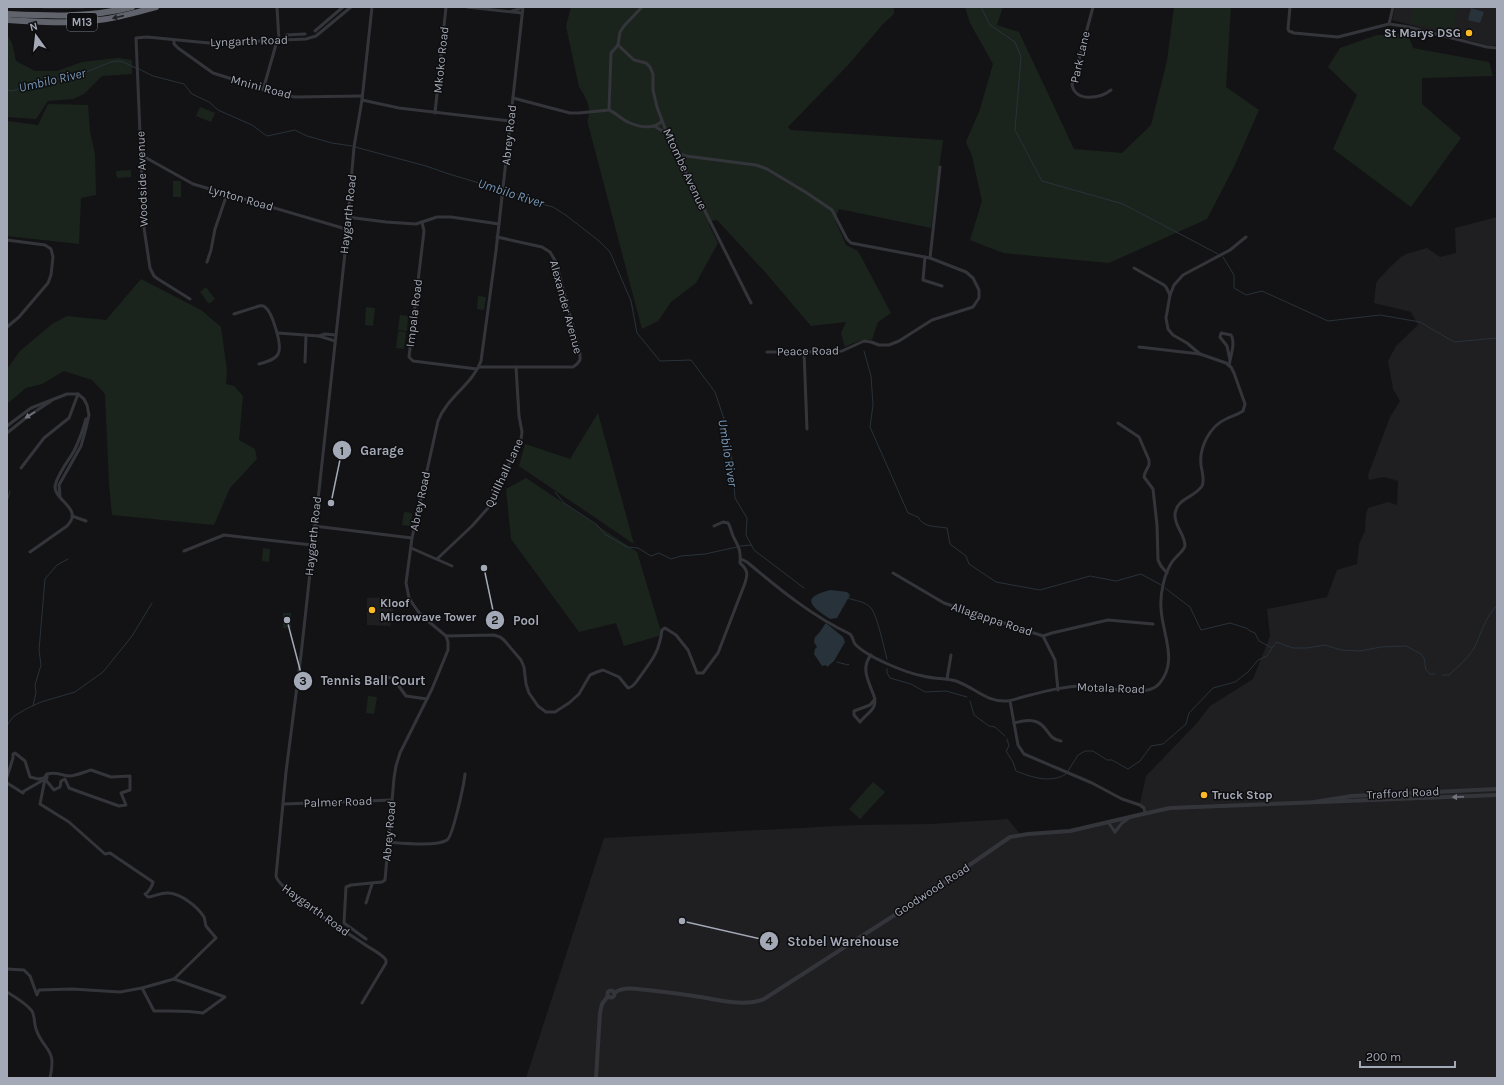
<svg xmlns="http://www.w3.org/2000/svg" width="1504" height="1085" viewBox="0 0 1504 1085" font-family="Karla,sans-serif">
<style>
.built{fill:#1f1f22}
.green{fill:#1b241c}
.water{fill:#28323a}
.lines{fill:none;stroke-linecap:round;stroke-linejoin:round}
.stream{stroke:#28323a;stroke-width:1}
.minor{stroke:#34353b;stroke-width:3}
.tertiary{stroke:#34353b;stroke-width:4}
.motorway{stroke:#60636c;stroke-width:6}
.rail-casing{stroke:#474950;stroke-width:2.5}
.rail{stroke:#0e0e10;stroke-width:1;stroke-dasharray:3;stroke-linecap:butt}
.oneway{fill:#222327}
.oneway2{fill:#72757f}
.poi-dot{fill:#ffb922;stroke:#0e0e10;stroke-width:1.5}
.labels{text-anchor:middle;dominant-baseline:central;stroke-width:3;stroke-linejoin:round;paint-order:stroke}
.shield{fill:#0e0e10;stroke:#777a85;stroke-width:1}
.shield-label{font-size:11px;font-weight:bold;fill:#a4a9b7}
.poi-label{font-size:12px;font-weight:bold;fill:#a4a9b7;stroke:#0e0e10;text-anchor:start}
.street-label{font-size:12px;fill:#a4a9b7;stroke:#0e0e10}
.water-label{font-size:13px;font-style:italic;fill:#7797b6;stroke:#0e0e10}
.leader{fill:none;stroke:#a4a9b7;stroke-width:1.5}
.callout-dot{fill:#a4a9b7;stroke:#0e0e10;stroke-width:1.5}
.mark-label{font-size:12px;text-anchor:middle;font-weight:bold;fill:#111}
.callout-label{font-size:13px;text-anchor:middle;font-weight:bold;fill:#a4a9b7;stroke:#0e0e10;stroke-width:3;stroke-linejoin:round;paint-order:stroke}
</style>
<rect width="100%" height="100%" fill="#131315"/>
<!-- built -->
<g class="built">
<path d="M 1395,7 L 1497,7 L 1497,45 L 1491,46 L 1392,20 Z"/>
<path d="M 1497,217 L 1497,1078 L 526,1078 L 604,838 L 858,825 L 931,824 L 1008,819 L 1020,834 L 1070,831 L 1146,813 L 1145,808 L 1140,803 L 1146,776 L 1196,724 L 1210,706 L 1253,679 L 1270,636 L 1267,609 L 1327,597 L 1337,570 L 1357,564 L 1359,544 L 1365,531 L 1366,514 L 1368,508 L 1388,502 L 1397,505 L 1398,481 L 1384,477 L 1369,480 L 1368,475 L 1390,417 L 1400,401 L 1393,389 L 1388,361 L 1396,346 L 1418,325 L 1411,312 L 1374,303 L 1376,284 L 1378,280 L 1389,268 L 1401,257 L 1406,254 L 1427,248 L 1440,257 L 1456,253 L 1455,228 Z"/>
<path d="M 390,597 L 390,606 L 393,609 L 393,614 L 390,616 L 391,626 L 367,625 L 367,598 Z"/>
</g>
<!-- green -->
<g class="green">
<path d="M 571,7 L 653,7 L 653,8 L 657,7 L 894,7 L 894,14 L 883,24 L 849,64 L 788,127 L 791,130 L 943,140 L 931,228 L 839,209 L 835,220 L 846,245 L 858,251 L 891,313 L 878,322 L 872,340 C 862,339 854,343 845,347 L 841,333 L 846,322 L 811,326 L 765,272 L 717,220 L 711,221 L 709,225 L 718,243 L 696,283 L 671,302 L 658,321 L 642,329 L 588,124 C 587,120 588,119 589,115 C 591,106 584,94 579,87 L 566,26 Z"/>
<path d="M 965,7 L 1003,7 L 997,25 L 1019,32 L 1074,149 L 1122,153 L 1151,125 L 1167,61 L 1174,7 L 1231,7 L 1226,87 L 1259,110 L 1234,167 L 1207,219 L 1109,263 L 1003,253 L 970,240 L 982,201 L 972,156 L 966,142 L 980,109 L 993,64 L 970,23 Z"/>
<path d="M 1414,7 L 1458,8 L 1451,33 L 1410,22 Z"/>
<path d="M 1408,34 L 1413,48 L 1489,62 L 1493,76 L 1422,78 L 1422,104 L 1461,138 L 1411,207 L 1333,149 L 1357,95 L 1328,67 L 1340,48 L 1377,35 Z"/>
<path d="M 7,35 L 12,43 L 16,61 L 35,71 L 57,71 L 82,62 L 118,58 L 132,60 L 132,74 L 102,76 L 84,94 L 73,99 L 48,101 L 36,119 L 7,117 Z"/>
<path d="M 48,104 L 88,105 L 90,132 L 95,154 L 96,195 L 81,198 L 79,244 L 7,236 L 7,121 L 38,125 Z"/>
<path d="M 200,107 L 215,113 L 211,122 L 196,116 Z"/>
<path d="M 131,170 L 131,177 L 117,178 L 116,171 Z"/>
<rect x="173" y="181" width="8" height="16"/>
<path d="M 141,279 L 201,310 L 221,327 L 227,370 L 226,384 L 234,386 L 243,396 L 239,440 L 255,449 L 257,459 L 230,488 L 214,525 L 112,515 L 109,484 L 105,394 L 92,380 L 64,371 L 42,384 L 26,388 L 7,404 L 7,369 L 20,351 L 52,324 L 67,316 L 106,320 Z"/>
<path d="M 206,287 L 215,299 L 209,304 L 200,292 Z"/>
<path d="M 478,296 L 486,297 L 484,310 L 477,309 Z"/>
<path d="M 366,307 L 375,308 L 373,326 L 365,325 Z"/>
<path d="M 400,315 L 408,316 L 407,331 L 398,330 Z"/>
<path d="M 398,331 L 406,332 L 404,349 L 396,348 Z"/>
<path d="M 598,413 L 634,544 L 519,466 L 525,444 L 570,459 Z"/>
<path d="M 526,478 L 637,552 L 662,635 L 624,646 L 616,623 L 579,632 L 511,539 L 506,489 Z"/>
<path d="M 404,512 L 412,513 L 411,526 L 402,525 Z"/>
<path d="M 263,548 L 270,549 L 269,562 L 262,561 Z"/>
<rect x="283" y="613" width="8" height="15"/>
<path d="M 368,696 L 377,697 L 374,714 L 366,713 Z"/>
<path d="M 873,782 L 885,792 L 860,819 L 849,809 Z"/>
</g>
<!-- water -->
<g class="water">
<path d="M 1471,8 L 1484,12 L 1480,23 L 1468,20 Z"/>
<path d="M 831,590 L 847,592 L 850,595 L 837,618 L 830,619 C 810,606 800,597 831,590 Z"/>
<path d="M 826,623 L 843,637 L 845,642 L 834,661 L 827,667 L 826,665 L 822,666 L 814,654 L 815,649 L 817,647 L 814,642 L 815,637 C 820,633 822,628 826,623 Z"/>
</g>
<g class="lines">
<!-- stream -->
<g class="stream">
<path d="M 981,7 L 990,25 L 1015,42 L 1021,57 L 1015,130 L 1042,181 L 1123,204 L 1218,254"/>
<path d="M 139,69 L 153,76 L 184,84 L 192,94 L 209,102 L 218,110 L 252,125 L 267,136 L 295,130 L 307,136 L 332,143 L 352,146"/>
<path d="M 7,90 L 12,91 L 43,81 L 74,77 L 111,62 L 118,61 L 123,62 L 136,68"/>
<path d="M 355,147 L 426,166 L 449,174 L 519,195 L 538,203 L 553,207 L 567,216 L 599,241 L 610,252 L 631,301 L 637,333 L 660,361 L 691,360 L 715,392 L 726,425 L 732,460 L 735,498 L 747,518 L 746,535 L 754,550 L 804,588"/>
<path d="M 1223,257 L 1234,275 L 1234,288 L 1246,295 L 1262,291 L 1328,321 L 1380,315 L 1420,322 L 1454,342 L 1497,338"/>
<path d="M 864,351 L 871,376 L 873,405 L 870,427 L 908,513 L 918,517 C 924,528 935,526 947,528 L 950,544 L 966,556 L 969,564 L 996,582 L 1040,590 L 1090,576 L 1116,581 L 1141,574 L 1161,585"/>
<path d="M 555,492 L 564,503 L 596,524 L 606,535 L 627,547 L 638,548 L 651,556 L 659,553 L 671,559 L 681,556 L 705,554 L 737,547"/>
<path d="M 7,502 L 10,491"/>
<path d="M 740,546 L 751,545"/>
<path d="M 1165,588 L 1190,607 L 1201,630 L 1230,623 L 1246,628 L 1250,631 L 1255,633 L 1259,641 L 1272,648"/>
<path d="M 848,598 C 855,601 865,601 871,608 C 877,615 884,648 887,659"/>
<path d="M 837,662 L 848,665 L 849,664"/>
<path d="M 887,669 L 887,673 L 890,678 L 911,684 L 925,692 L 946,691 L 967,697"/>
<path d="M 1442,675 L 1449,675 L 1452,672 C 1460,665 1468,658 1474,648 C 1481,635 1485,616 1497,606"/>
<path d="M 970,701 L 974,715 L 989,726 L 995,727 L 1005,736"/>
<path d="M 33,706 L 36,693 L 35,685 L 41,665 L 39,650 L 45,579 L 57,565 L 68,559"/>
<path d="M 7,725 L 14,716 L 28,708 L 41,702 L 75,692 L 103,672 L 132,636 L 152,603"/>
<path d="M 1007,739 L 1009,746 L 1006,751 L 1013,762 L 1016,771 C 1031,777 1051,784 1066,774"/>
<path d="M 1068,771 L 1078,755 L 1085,751 L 1093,751 L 1107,760 L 1112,760 L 1128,769 L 1140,761 L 1151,746 L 1163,744 L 1186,724 L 1189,713 L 1213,688 L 1235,682 L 1248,672 L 1258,660 L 1267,656 L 1276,642 L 1293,648 L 1307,648 L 1325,645 L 1341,650 L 1360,651 L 1381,647 L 1406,646 L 1421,654 L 1424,658 L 1426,670 L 1430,674 L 1435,674"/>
</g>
<!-- minor -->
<g class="minor">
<path d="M 277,7 L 279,41"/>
<path d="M 467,7 L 522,13"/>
<path d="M 1093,7 L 1072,85 C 1076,103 1101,98 1111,90"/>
<path d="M 1290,7 L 1288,29 L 1289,31 L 1294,33 L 1338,37 L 1389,24 L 1409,27 L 1487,47 L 1497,48"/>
<path d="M 512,11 L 519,9 L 522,7"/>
<path d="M 1389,24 L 1393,7"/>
<path d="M 315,31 L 343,7"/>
<path d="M 286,35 L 305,34"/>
<path d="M 174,40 L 174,44 L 178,48 L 213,73 L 279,94 L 295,97 L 362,96"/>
<path d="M 618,45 L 634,60 L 646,63 L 650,67 L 653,74 L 653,90 L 657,107 L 669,139 L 751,303"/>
<path d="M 263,90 L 277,41"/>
<path d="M 513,98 L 570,113 L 579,113 L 609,110 L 611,53 L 618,45 L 620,32 L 624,26 L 642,7"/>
<path d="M 362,100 L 399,108 L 510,121"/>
<path d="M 609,110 C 616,113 621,119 628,122 C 638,127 654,130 662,121"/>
<path d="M 435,113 L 446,7"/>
<path d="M 654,126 L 666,133"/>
<path d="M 674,152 L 686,156 L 756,165 L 767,169 L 807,193 L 832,210 L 847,239 L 851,243 L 930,258 L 966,272 L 973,278 L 979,290 L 979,298 L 973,307 L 932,320 L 899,341 L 889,345 L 879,345 L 871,342 L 864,341 L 842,351 L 804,352 L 767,352"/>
<path d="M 141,155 L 193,184 L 346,229"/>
<path d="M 347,217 L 386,222 L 416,224 L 437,217 L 451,217 L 499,224"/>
<path d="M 422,222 L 424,231 L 409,357 L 413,361 L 477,369"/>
<path d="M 7,240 L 45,245 L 51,249 L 53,257 L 51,275 L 48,283 L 19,317 L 7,327"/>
<path d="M 925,257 L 923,280 L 942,286"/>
<path d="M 930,258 L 940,167"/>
<path d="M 207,262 L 211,250 L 215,229 L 227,194"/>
<path d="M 1134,268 L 1164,285 L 1166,287 L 1170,295"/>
<path d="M 190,299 L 158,279 L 154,276 L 150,268 L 144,228 L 136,38 L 147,37 L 209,43 L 306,39 L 316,36 L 351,7"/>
<path d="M 234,314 L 259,306 C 262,306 263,305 265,307 C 272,312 283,346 278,354 C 275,360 266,362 259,364"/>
<path d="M 278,333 L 319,336 L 325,334 L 335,335"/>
<path d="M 319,336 L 335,341"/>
<path d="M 804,352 L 807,429"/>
<path d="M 1200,354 L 1187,343 L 1173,335 L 1168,329 L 1166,318 L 1170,295 L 1174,285 L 1183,275 L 1230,250 L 1246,237"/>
<path d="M 305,362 L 306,335"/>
<path d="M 1229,366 C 1230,357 1236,343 1231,335 L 1221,333 L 1220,337 L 1227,346 L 1230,360"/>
<path d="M 479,367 L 573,367 L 577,364 L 580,360 L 580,354 L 556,262 L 550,252 L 542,247 L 497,237"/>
<path d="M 1118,423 L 1139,437 L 1149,460 L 1149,465 L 1145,473 L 1144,477 L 1153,489 L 1157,525 L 1158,560 L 1161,566 L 1167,573"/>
<path d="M 7,426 L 31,408 L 67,394 L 78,394 L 84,399 L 87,405 L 89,415 L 86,428 L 81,446 L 59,485 L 60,496"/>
<path d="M 7,433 L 27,417 L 51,401"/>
<path d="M 21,468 L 44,438 L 69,418 L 78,394"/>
<path d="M 72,516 L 86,521"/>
<path d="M 314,526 L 412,538"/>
<path d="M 411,548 L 452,566"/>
<path d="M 184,551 L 224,535 L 312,545"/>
<path d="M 30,552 L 67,526 C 84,509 55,501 55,487 C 56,476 69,460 74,451 C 79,441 83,430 86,419"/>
<path d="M 437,559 L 472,526 L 488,508 L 521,439 L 522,432 L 519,416 L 516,367"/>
<path d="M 741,559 L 747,562 C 779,589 812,616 850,634 C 853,637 853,641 855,644 C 867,657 906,673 923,676 C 934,679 945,678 956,681 C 974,687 986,702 1006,701 C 1012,701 1018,698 1023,697 C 1042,692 1067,685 1086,686 C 1104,686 1146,699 1159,684 C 1179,661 1162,634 1161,608 C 1160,594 1164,574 1172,562 C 1176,556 1183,552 1185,546 C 1185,534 1174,526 1175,514 C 1177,498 1194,498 1202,486 C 1205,480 1202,472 1201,465 C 1199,447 1210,426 1226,419 C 1232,416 1237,415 1243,411 L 1245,404 L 1234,373 L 1231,367 L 1226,363 L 1200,354 L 1139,347"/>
<path d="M 893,573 L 944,603 L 1043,636 L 1055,660 L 1058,690"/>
<path d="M 446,636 L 494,635 L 500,637 L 504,640 L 521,660 L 524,667 L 526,684 L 529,693 L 538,706 L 546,712 L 555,712 L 569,703 L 579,694 L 590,675 L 597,672 L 603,670 L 619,677 L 628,688 C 634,687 636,682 639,678 C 652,660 659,653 662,630 L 665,628 L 676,635 L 688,650 L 697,673 L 703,673 L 718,653 L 745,583 C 748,574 748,570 740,563 C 741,552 739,547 734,538 C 731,533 731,527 728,523 L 723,522 L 714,526"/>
<path d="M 1043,636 L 1052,633 L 1108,620 L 1153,624"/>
<path d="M 871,655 C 860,668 869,682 874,696 C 878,709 868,712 860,722 L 854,715 L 854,711 L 870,705 L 875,699"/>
<path d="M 382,677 L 393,678 L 406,696 L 427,699"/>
<path d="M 947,679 L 951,655"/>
<path d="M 1010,701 L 1018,745 L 1024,754 L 1092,783 L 1122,799 L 1140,805 L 1144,808 L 1145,813"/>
<path d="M 1014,723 C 1021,721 1030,719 1037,722 C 1048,726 1047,739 1061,741"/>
<path d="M 7,777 L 13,758 L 13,754 L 15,753 L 25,761 L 30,777 L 38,779 L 44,778 L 47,774 L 47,778 L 24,791 L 23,793 L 7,783"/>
<path d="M 284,804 L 392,800"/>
<path d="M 1108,822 L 1115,832"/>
<path d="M 1115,832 L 1122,823 L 1129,818"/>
<path d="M 388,842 C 401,843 437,847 447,840 C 453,836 464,784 465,774"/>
<path d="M 366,903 L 372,884"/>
<path d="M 366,939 L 344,923 L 346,887 L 351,885 L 382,882 L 385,880 L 394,778 L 396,766 L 400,753 L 432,689 L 448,650 L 448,642 L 446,636 L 422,616 L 417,610 L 409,598 L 406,583 L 412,538 L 438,421 C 447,397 473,384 481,361 L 496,251 L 523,7"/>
<path d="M 7,969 L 24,970 L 30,976 L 37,995 L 39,990 L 72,989 L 120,992 L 142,988 L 154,1011 C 171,1011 187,1010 203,1013 L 225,997 L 174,979 L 216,938 C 213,934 209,930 206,926 C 205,923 205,919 204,917 C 197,906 181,894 169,893 C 161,892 154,897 148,897 L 145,894 C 148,893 153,885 153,882 L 110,853 L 105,854 L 69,822 L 40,804 L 45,779 L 54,790 L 60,787 L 61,781 L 65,779 L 69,788 L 77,791 L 119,806 L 126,805 L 121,793 L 130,790 L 130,776 L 111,777 L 91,770 C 84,772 76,776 69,776 C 60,776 59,771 47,774"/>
<path d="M 142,988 L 174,979"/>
<path d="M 7,992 C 15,997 26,1003 32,1011 C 35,1016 34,1024 36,1029 C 44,1052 57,1047 50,1078"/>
<path d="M 362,1003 L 386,963 L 386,960 C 381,953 371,949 364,944 C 348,933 279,891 276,876 L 286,772 L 301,655 L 345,253 L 354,147 L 362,100 L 372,7"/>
</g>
<!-- tertiary -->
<g class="tertiary">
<path d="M 1314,802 L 1352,796 L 1497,789"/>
<circle cx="611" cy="994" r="3.5"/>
<path d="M 614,993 C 624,986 636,989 647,990 C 665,992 682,994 700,997 C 720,1000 744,1007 764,999 L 932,891 L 1010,837 L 1028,834 L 1070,831 L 1134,816 L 1170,808 L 1497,795"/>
<path d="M 596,1078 L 600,1013 L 602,1004 L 608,996"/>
</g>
<!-- motorway -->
<g class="motorway">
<path d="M 7,14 C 50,16 89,18 132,7"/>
<path d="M 7,20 C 38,22 68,24 99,20 C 118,18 137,12 156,7"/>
</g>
<defs>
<path id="rail" d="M 43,7 L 84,7"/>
</defs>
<!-- rail casing -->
<use href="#rail" class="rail-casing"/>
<!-- rail -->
<use href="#rail" class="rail"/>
</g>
<!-- one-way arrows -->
<defs><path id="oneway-solid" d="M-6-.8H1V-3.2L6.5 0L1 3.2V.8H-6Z"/></defs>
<use class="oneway" href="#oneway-solid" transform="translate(118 17) rotate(167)"/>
<g class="oneway2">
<use href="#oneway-solid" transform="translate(30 415) rotate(148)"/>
<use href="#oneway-solid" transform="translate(1458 797) rotate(178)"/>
</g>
<!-- markers -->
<g class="poi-dot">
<circle cx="1469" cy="33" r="4"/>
<circle cx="372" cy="610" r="4"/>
<circle cx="1204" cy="795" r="4"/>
</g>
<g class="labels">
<!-- shield labels -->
<rect class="shield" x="67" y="13" width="30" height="18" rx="3"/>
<g class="shield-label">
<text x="82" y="22">M13</text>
</g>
<!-- poi labels -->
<g class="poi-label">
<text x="1461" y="33" text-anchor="end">St Marys DSG</text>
<text x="380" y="603">Kloof<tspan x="380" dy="14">Microwave Tower</tspan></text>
<text x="1212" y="795">Truck Stop</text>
</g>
<!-- street labels -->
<g class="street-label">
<text transform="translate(249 41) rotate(-2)">Lyngarth Road</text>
<text transform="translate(1080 57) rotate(-77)">Park Lane</text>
<text transform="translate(441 60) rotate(-84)">Mkoko Road</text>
<text transform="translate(261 87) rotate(15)">Mnini Road</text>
<text transform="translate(509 135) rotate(-84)">Abrey Road</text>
<text transform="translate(685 169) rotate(65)">Mtombe Avenue</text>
<text transform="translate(142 179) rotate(-92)">Woodside Avenue</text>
<text transform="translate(241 198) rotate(16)">Lynton Road</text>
<text transform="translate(348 214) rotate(-84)">Haygarth Road</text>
<text transform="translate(566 307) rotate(75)">Alexander Avenue</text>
<text transform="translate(414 313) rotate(-83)">Impala Road</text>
<text transform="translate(808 351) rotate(-1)">Peace Road</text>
<text transform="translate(504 473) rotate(-65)">Quillhall Lane</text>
<text transform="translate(420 501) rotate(-78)">Abrey Road</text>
<text transform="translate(313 536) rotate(-84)">Haygarth Road</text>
<text transform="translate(992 619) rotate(18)">Allagappa Road</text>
<text transform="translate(1111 688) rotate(2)">Motala Road</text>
<text transform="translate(1403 793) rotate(-3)">Trafford Road</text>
<text transform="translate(338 802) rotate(-2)">Palmer Road</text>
<text transform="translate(389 831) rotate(-85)">Abrey Road</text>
<text transform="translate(932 890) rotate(-33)">Goodwood Road</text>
<text transform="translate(316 910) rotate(36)">Haygarth Road</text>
</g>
<!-- water labels -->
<g class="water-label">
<text transform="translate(52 80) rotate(-13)">Umbilo River</text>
<text transform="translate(511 193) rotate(18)">Umbilo River</text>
<text transform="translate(728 453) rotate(81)">Umbilo River</text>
</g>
</g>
<!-- callouts -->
<path class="leader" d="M331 503L342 450M484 568L495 620M287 620L303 681M682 921L769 941"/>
<g class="callout-dot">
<circle cx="331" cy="503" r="4"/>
<circle cx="484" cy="568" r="4"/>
<circle cx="287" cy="620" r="4"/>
<circle cx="682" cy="921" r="4"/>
<circle cx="342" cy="450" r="10"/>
<circle cx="495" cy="620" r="10"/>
<circle cx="303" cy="681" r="10"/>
<circle cx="769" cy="941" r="10"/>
</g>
<g class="mark-label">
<text x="342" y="455">1</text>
<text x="495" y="624">2</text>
<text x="303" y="685">3</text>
<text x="769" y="945">4</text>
</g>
<g class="callout-label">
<text x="382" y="455">Garage</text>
<text x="526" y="625">Pool</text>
<text x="373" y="685">Tennis Ball Court</text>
<text x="843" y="946">Stobel Warehouse</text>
</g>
<!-- border -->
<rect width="1504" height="1085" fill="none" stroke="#a4a9b7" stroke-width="16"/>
<!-- north arrow -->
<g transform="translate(36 36) rotate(345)" stroke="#0e0e10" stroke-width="3" paint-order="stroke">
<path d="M0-3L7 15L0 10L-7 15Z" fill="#a4a9b7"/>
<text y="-6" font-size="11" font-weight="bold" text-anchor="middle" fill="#a4a9b7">N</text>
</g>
<!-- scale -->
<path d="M1360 1061v6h95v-6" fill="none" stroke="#a4a9b7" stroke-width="2"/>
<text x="1366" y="1061" font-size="12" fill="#a4a9b7" stroke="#0e0e10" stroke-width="3" paint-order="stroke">200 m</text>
</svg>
